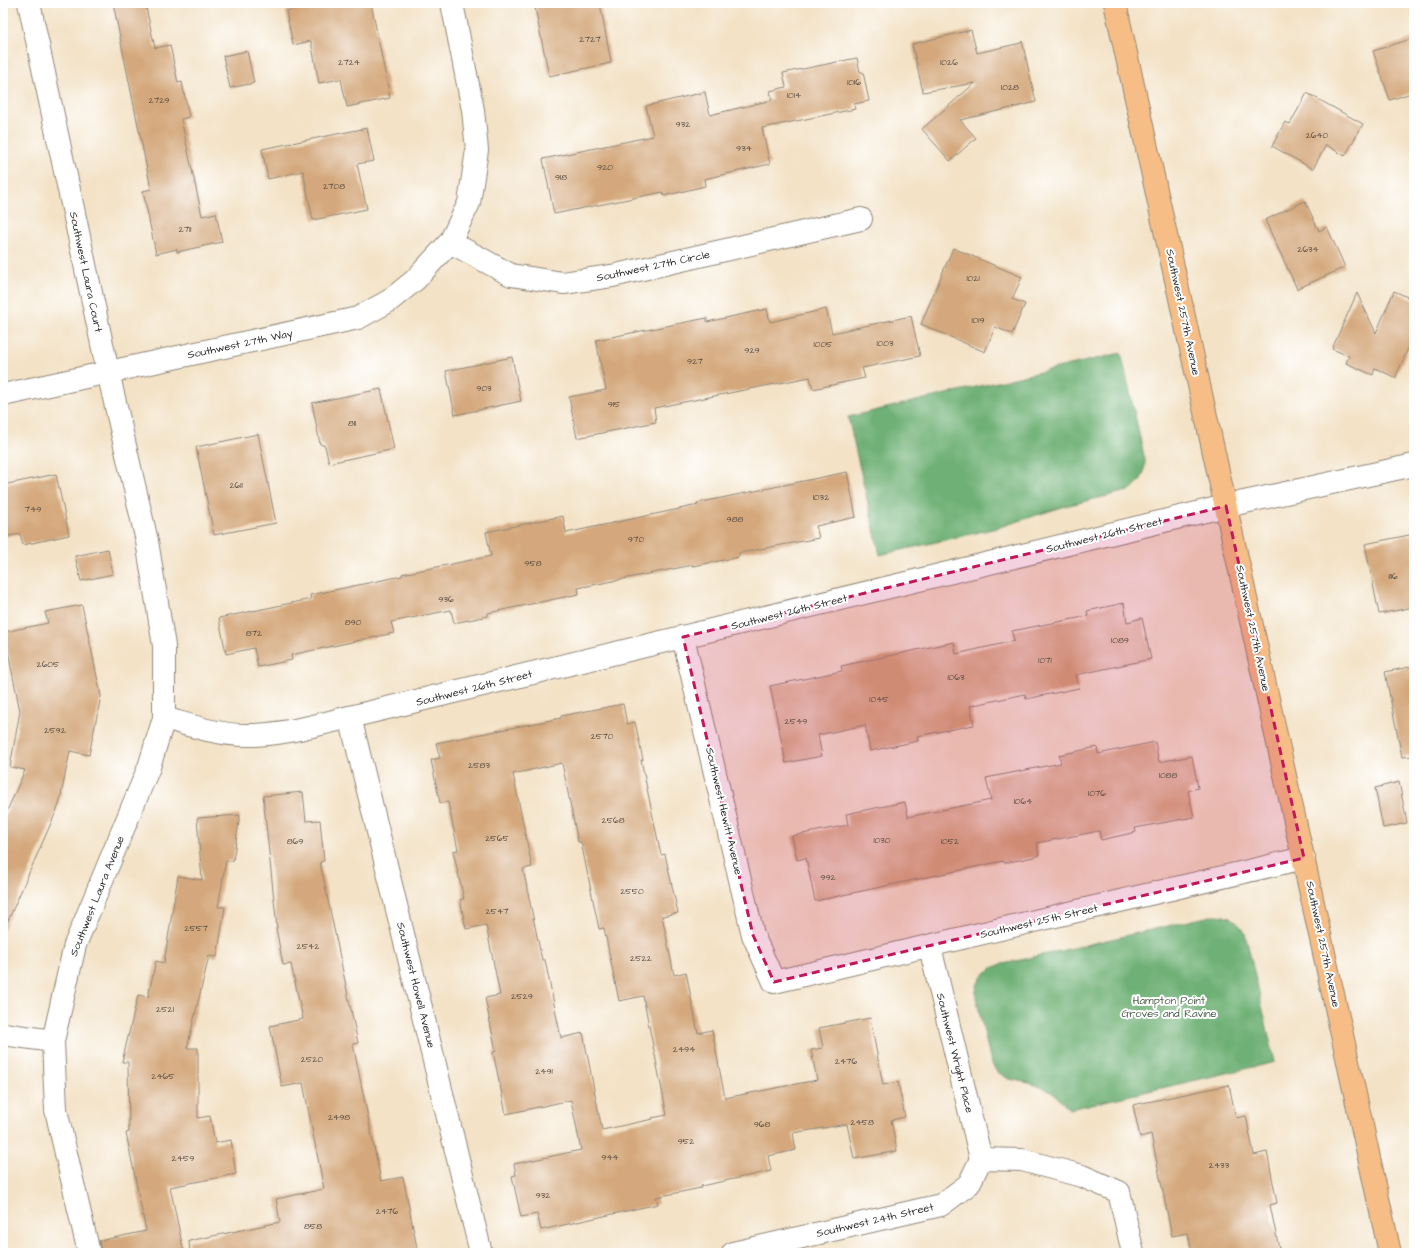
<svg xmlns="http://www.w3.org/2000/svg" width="1417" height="1256" viewBox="0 0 1417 1256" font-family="'Architects Daughter',sans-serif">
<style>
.forest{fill:#6eb074;stroke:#4c6e50}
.building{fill:#d4a87c;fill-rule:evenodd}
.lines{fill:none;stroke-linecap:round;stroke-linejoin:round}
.minor-casing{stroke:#8f8678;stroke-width:24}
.primary-casing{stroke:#8f8678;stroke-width:24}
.minor{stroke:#fff;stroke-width:22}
.primary{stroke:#f6be86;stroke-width:22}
.marked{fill:#c2185b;fill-opacity:0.2;stroke:#c2185b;stroke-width:3;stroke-dasharray:8 5;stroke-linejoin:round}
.labels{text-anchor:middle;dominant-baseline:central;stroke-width:4;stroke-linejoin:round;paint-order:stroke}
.number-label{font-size:9px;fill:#554a3f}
.street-label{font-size:11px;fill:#2b2b2b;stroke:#fff}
.park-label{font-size:11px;fill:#475c47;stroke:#fff}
</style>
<rect width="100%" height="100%" fill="#fff"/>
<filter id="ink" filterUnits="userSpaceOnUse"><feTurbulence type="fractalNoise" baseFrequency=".025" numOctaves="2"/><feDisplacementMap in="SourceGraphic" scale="8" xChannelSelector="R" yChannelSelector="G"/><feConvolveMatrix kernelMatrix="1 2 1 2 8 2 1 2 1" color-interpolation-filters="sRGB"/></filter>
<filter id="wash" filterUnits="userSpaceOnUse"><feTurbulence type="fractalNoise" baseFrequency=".012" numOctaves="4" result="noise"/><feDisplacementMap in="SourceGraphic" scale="16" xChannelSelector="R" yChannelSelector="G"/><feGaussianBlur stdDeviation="0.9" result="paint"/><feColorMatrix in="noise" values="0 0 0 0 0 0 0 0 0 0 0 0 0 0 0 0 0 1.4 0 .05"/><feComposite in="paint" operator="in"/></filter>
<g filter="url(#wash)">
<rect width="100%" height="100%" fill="#f3e2c6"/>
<!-- forest -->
<g class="forest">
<path d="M 1121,353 L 1145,460 L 1144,472 L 1141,479 L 1133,488 L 1128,491 L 1065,506 L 997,528 L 880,555 L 848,417 Z"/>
<path d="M 1215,915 C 1229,915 1239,922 1245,933 L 1275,1062 L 1070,1109 L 1054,1094 L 1046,1089 L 1029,1083 L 1009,1079 L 997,1072 L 993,1066 L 990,1058 L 976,997 C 975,981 984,971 999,965 Z"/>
</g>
<g id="blocks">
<!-- building -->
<g class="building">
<path d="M 113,3 L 145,3 L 155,48 L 170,45 L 178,83 L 182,82 L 189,117 L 181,119 L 202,216 L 216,213 L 222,242 L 177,252 L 177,249 L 156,254 L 143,191 L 151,189 Z"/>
<path d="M 323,3 L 371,3 L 390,98 L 347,107 L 341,79 L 319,83 L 311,41 L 293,45 L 286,11 Z"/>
<path d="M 534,3 L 600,3 L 611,63 L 549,76 Z"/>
<path d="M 971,30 L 977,53 L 1021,43 L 1022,41 L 1036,102 L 960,120 L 976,138 L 950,161 L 922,129 L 975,83 L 923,92 L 912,44 Z"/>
<path d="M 1414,38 L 1414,92 L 1390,100 L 1373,51 Z"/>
<path d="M 247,51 L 254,83 L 230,88 L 223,56 Z"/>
<path d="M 857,58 L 860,72 L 863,72 L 869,101 L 854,104 L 855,109 L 762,128 L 770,164 L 704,179 L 705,186 L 664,196 L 663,192 L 554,214 L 543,159 L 653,136 L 646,106 L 705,92 L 710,115 L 772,100 L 770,91 L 786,87 L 783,73 Z"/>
<path d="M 1307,93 L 1363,124 L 1345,156 L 1326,145 L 1313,169 L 1272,146 L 1285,122 L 1290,124 Z"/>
<path d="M 367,128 L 374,161 L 357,164 L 367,209 L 313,220 L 303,171 L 268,179 L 262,149 Z"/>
<path d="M 1305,201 L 1319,231 L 1327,227 L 1345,267 L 1297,289 L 1265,220 Z"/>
<path d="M 953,248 L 1022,277 L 1012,299 L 1025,304 L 1012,334 L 995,327 L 985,352 L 921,324 Z"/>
<path d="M 1394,291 L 1414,300 L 1414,335 L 1396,376 L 1396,378 L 1375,368 L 1373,375 L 1346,363 L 1349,356 L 1332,349 L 1357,293 L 1376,333 Z"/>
<path d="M 767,309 L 770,322 L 826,309 L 832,333 L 911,316 L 920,356 L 862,368 L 865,378 L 813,389 L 810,377 L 654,408 L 656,422 L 577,438 L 569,397 L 606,390 L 596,340 L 707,318 L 707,322 Z"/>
<path d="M 512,357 L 521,401 L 455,415 L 446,371 Z"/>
<path d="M 381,389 L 394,449 L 329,463 L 325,446 L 320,444 L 312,403 Z"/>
<path d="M 258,434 L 276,523 L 214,535 L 196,447 Z"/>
<path d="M 847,472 L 856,517 L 816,526 L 819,538 L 739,553 L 739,557 L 693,566 L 693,565 L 578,588 L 579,594 L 488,613 L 488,616 L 454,623 L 451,610 L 391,622 L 394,633 L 291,655 L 292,660 L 258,667 L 254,648 L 226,654 L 219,618 L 311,599 L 310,595 L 402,576 L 402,574 L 491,556 L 486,532 L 563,516 L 566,533 L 698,505 L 697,503 Z"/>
<path d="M 56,474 L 69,535 L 23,545 L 20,534 L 3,537 L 3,485 Z"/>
<path d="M 1414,534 L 1414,607 L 1379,614 L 1365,544 Z"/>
<path d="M 108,549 L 113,574 L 81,581 L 75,556 Z"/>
<path d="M 1124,603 L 1127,622 L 1142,618 L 1151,659 L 1076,675 L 1079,688 L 1026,699 L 1025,694 L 970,706 L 974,725 L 917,736 L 918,741 L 870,751 L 865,725 L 818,735 L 822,756 L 786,763 L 770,686 L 842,671 L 841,666 L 954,642 L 956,654 L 1014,641 L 1012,631 L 1088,616 L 1087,611 Z"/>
<path d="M 82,605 L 101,696 L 89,755 L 70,751 L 59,805 L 3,932 L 3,820 L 25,770 L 10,767 L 20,711 L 4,632 L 48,623 L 45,612 Z"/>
<path d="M 1414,666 L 1414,756 L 1402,757 L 1385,672 Z"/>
<path d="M 623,704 L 627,724 L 635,722 L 643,760 L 641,760 L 661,855 L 665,854 L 678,913 L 662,916 L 674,975 L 686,972 L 698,1033 L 712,1030 L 725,1098 L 817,1080 L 811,1050 L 823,1048 L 819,1028 L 870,1018 L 883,1085 L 898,1082 L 905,1117 L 891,1120 L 897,1151 L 854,1159 L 847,1124 L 793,1133 L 796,1150 L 768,1156 L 771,1171 L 701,1186 L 701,1188 L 656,1197 L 658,1204 L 541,1230 L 537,1214 L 521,1217 L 512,1176 L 516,1175 L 514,1164 L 581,1150 L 571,1100 L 506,1114 L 493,1052 L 496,1051 L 485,998 L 500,995 L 486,925 L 466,929 L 460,899 L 464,899 L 453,851 L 458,850 L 448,802 L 440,803 L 431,760 L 440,758 L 436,743 L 561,718 L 561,716 ZM 562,763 L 578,842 L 581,842 L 599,929 L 604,928 L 619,1001 L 643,996 L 667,1115 L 652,1118 L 653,1119 L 602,1130 L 583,1033 L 561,1038 L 545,960 L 542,960 L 523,869 L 532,867 L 513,774 Z"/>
<path d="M 1155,742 L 1159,762 L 1192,756 L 1198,788 L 1188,791 L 1194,817 L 1135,828 L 1136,832 L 1101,840 L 1099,831 L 1037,843 L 1039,856 L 1004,863 L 1003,861 L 815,901 L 806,858 L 797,860 L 792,836 L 848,825 L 846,814 L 905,802 L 908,817 L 991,800 L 986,778 L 1061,763 L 1059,755 L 1097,747 L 1098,754 Z"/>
<path d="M 1399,782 L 1407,823 L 1383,828 L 1375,788 Z"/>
<path d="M 303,792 L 306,821 L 320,820 L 324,861 L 320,862 L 358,1043 L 353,1044 L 381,1181 L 403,1177 L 418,1253 L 190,1253 L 189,1241 L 280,1222 L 276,1199 L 324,1189 L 303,1083 L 282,1087 L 270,1026 L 303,1019 L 291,964 L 283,965 L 276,928 L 277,928 L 263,796 Z"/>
<path d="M 240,815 L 233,861 L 226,861 L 218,907 L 225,907 L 217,957 L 209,956 L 187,1048 L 198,1048 L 198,1118 L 210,1116 L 215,1143 L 231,1140 L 236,1174 L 170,1187 L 184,1253 L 101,1253 L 99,1241 L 146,1231 L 126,1133 L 129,1132 L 128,1062 L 122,1062 L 138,995 L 148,997 L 156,961 L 164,963 L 178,876 L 202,880 L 197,818 Z"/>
<path d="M 1229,1085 L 1236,1118 L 1246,1116 L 1254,1155 L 1267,1152 L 1277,1203 L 1270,1205 L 1280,1253 L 1192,1253 L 1188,1233 L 1172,1236 L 1151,1134 L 1140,1137 L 1133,1105 Z"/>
</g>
</g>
</g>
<g filter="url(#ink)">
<use href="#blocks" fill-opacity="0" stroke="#8f8678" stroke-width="1"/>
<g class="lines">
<defs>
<g id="minor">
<path d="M 29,3 L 108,372 L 147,541 L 164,646 L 164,718 L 149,767 L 75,945 L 53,1041 L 56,1110 L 89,1253"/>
<path d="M 450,242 L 511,275 L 563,283 L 612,276 L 861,219"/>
<path d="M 3,395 L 358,318 L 389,301 L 415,280 L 450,242 L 469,203 L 477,150 L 473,110 L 452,3"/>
<path d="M 683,637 L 753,935 L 774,982 L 1304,858"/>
<path d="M 350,717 L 481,1253"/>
<path d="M 164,718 C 190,725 217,735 245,735 C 280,736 316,725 350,717 L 1226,506 L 1414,465"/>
<path d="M 930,947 L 981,1159"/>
<path d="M 3,1034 L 53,1041"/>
<path d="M 733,1253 L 941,1205 L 969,1184 L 981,1159 L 1022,1160 L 1082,1176 L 1119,1192 L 1133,1253"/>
</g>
<path id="primary" d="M 1115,3 L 1390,1253"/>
</defs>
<!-- minor casing -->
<use href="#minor" class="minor-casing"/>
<!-- primary casing -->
<use href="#primary" class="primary-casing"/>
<!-- minor -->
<use href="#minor" class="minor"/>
<!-- primary -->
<use href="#primary" class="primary"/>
</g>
</g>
<!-- marked area -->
<path class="marked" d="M 1226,506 L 1304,858 L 774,982 L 753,935 L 683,637 Z"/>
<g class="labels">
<!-- number labels -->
<g class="number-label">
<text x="590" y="39">2727</text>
<text x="349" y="62">2724</text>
<text x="949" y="62">1026</text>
<text x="854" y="82">1016</text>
<text x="1010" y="87">1028</text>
<text x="794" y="95">1014</text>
<text x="159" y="100">2729</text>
<text x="683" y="124">932</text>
<text x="1317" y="135">2640</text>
<text x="744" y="148">934</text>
<text x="605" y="167">920</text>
<text x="561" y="177">918</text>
<text x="334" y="186">2708</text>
<text x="185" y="229">2711</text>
<text x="1308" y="249">2634</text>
<text x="973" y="278">1021</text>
<text x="978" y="320">1019</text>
<text x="885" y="343">1003</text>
<text x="823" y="344">1005</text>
<text x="752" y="350">929</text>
<text x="695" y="361">927</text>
<text x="484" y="388">903</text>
<text x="614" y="404">915</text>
<text x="352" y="423">811</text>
<text x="236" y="485">2611</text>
<text x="821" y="497">1032</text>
<text x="33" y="509">749</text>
<text x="735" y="519">988</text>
<text x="636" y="539">970</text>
<text x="533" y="563">958</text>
<text x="1393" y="576">1116</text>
<text x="446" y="599">936</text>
<text x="353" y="622">890</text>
<text x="254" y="633">872</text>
<text x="1120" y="640">1089</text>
<text x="1045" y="660">1071</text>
<text x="48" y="664">2605</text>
<text x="956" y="677">1063</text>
<text x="879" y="699">1045</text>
<text x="796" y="721">2549</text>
<text x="55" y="730">2592</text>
<text x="602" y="736">2570</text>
<text x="479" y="765">2583</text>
<text x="1168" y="775">1088</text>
<text x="1097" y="793">1076</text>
<text x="1023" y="801">1064</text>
<text x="613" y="820">2568</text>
<text x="497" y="838">2565</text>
<text x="882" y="840">1030</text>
<text x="295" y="841">869</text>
<text x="950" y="841">1052</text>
<text x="828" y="877">992</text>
<text x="632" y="891">2550</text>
<text x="497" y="911">2547</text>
<text x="196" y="928">2557</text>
<text x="308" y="946">2542</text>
<text x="641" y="958">2522</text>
<text x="522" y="996">2529</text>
<text x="165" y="1009">2521</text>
<text x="684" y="1049">2494</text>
<text x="312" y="1059">2520</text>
<text x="846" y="1061">2476</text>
<text x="544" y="1071">2491</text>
<text x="163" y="1076">2465</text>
<text x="339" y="1117">2498</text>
<text x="862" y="1122">2458</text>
<text x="762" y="1124">968</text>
<text x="686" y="1141">952</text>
<text x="610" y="1157">944</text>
<text x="183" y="1158">2459</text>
<text x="1219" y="1165">2433</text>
<text x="543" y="1195">932</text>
<text x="387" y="1211">2476</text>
<text x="313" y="1226">858</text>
</g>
<!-- street labels -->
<g class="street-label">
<text transform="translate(653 266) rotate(-12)">Southwest 27th Circle</text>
<text transform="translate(86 272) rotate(78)">Southwest Laura Court</text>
<text transform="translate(1183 312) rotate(78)">Southwest 257th Avenue</text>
<text transform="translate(240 344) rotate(-12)">Southwest 27th Way</text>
<text transform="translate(1104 535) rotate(-14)">Southwest 26th Street</text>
<text transform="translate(789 612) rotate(-14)">Southwest 26th Street</text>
<text transform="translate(1253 628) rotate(78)">Southwest 257th Avenue</text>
<text transform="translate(474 688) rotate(-14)">Southwest 26th Street</text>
<text transform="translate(724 811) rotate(77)">Southwest Hewitt Avenue</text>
<text transform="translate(97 896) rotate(-68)">Southwest Laura Avenue</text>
<text transform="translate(1039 921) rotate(-13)">Southwest 25th Street</text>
<text transform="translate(1323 944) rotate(78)">Southwest 257th Avenue</text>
<text transform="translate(416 985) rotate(76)">Southwest Howell Avenue</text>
<text transform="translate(955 1053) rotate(76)">Southwest Wright Place</text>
<text transform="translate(875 1220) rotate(-13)">Southwest 24th Street</text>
</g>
<!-- park labels -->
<g class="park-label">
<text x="1169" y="1000">Hampton Point<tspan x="1169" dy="13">Groves and Ravine</tspan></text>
</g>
</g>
<!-- margin -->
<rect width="1417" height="1256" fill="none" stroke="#fff" stroke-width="16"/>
</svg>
